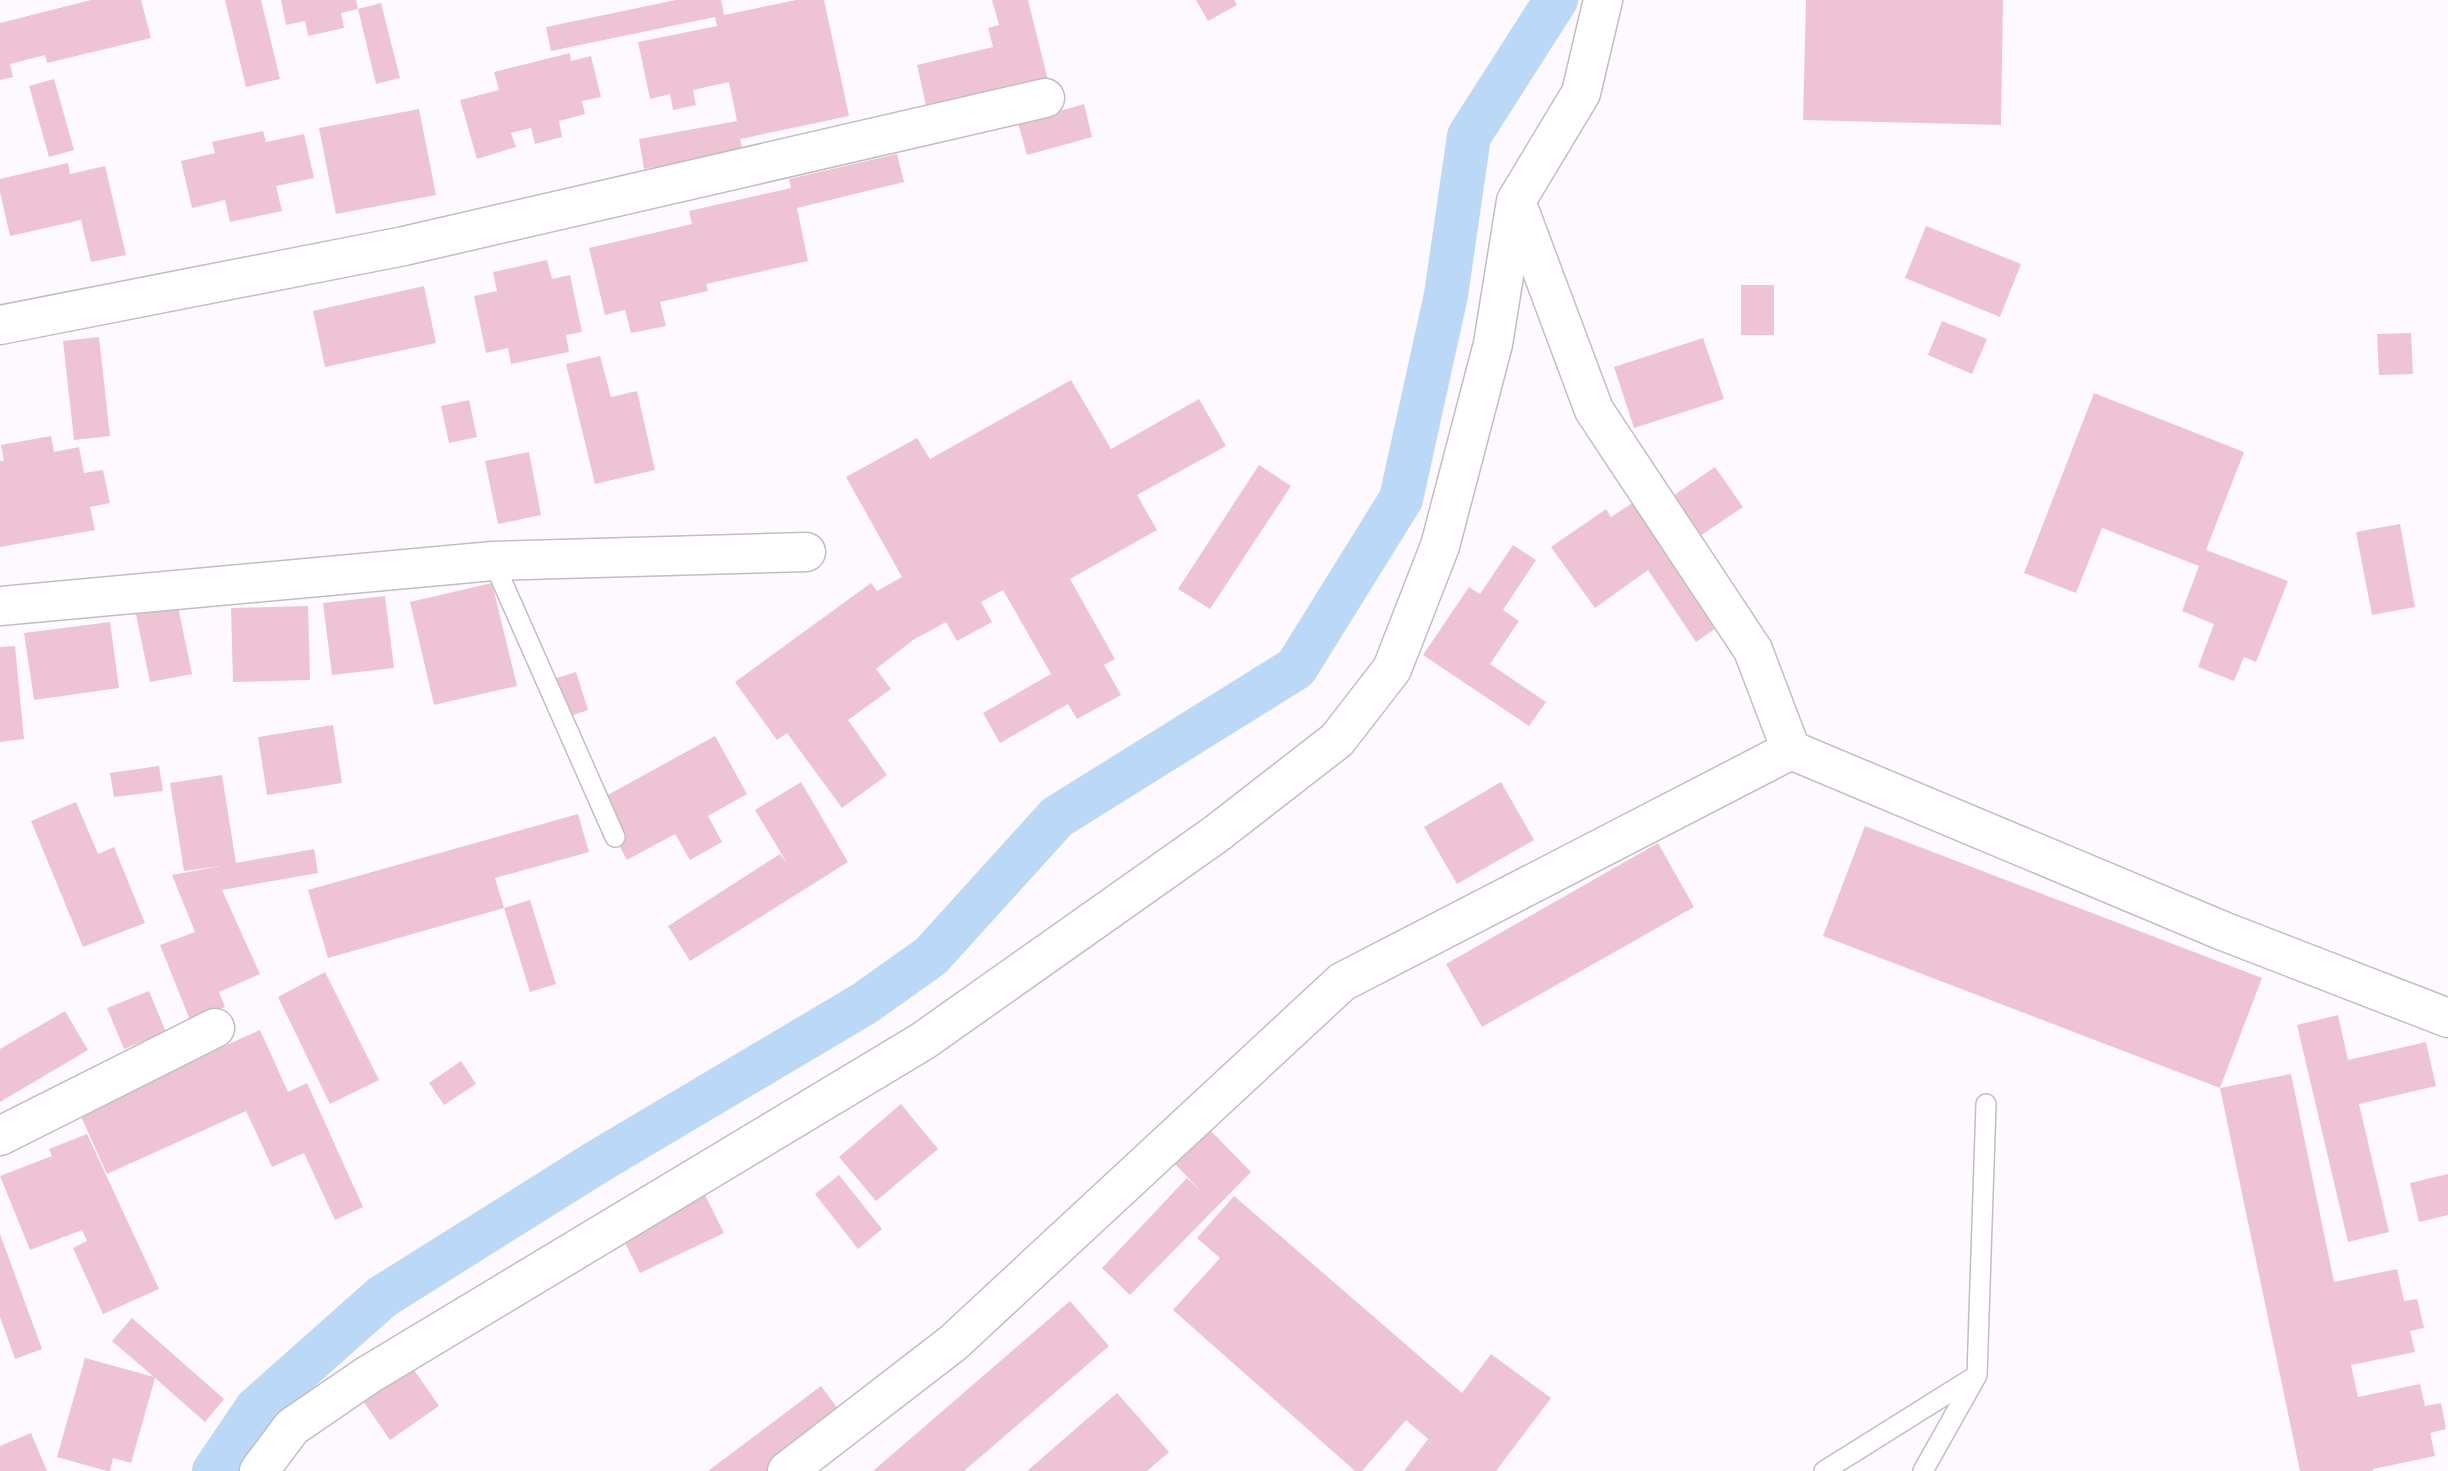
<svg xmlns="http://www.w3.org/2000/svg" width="2448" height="1471" viewBox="0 0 2448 1471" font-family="Lato,sans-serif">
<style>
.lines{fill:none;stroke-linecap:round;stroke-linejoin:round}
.canal{stroke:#bbd8f6;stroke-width:44}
.building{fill:#eec4d4}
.lane-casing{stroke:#c2bdc4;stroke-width:22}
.street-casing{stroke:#c2bdc4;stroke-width:41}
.lane{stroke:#fff;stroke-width:19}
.street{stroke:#fff;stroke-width:38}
</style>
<rect width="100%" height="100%" fill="#fef9ff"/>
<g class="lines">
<!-- canal -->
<path class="canal" d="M 214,1471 L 256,1409 L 382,1297 L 597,1162 L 865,1003 L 931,956 L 1057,817 L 1296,668 L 1401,499 L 1446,295 L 1469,136 L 1556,0"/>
</g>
<!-- building -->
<g class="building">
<path d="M 91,0 L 141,0 L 151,38 L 47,63 L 45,55 L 10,64 L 13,77 L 0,80 L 0,23 Z"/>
<path d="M 225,0 L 261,0 L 280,79 L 246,87 Z"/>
<path d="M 281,0 L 356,0 L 358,9 L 341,13 L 344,28 L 308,36 L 305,21 L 286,25 Z"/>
<path d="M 676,0 L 721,0 L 724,15 L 796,0 L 824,0 L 849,116 L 740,139 L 743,151 L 644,169 L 639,139 L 737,121 L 729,82 L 693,90 L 696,105 L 673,110 L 670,94 L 650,99 L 638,42 L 717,26 L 715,17 L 551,51 L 546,27 Z"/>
<path d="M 992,0 L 1028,0 L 1048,80 L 927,110 L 917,65 L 993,47 L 988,28 L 999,25 Z"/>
<path d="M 1196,0 L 1234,0 L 1237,5 L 1208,21 Z"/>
<path d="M 1806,0 L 2003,0 L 2001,125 L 1803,120 Z"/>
<path d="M 381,3 L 400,78 L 376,84 L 358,9 Z"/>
<path d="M 570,53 L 571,61 L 591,56 L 601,97 L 582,101 L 585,114 L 559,121 L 562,137 L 535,144 L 531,128 L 511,133 L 516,147 L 477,159 L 460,100 L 499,90 L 494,72 Z"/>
<path d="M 54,79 L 74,150 L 49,157 L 29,86 Z"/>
<path d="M 1084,104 L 1092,137 L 1027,155 L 1018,123 Z"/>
<path d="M 419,109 L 436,195 L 336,214 L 319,128 Z"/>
<path d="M 263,131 L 266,142 L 304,134 L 314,178 L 276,186 L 282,211 L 230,222 L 225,200 L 192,208 L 181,161 L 215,153 L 212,142 Z"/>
<path d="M 897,154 L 904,182 L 797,208 L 808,261 L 706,284 L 708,291 L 660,302 L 666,326 L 631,333 L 625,310 L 605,315 L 589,248 L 692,224 L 689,211 L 791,188 L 789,179 Z"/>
<path d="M 68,163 L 70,174 L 105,166 L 126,255 L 91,262 L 81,220 L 10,236 L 0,192 L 0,179 Z"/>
<path d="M 1926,226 L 2021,264 L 2000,317 L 1905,278 Z"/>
<path d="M 547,260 L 552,279 L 570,275 L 582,332 L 566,335 L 569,352 L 511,364 L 508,348 L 486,353 L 474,296 L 497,291 L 493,272 Z"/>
<rect x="1741" y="285" width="33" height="50"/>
<path d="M 424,286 L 436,343 L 325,367 L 313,311 Z"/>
<path d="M 1942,321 L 1987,339 L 1972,374 L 1928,355 Z"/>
<path d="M 2411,333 L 2413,374 L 2379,375 L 2377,334 Z"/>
<path d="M 99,337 L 110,436 L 74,440 L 63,341 Z"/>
<path d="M 1703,338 L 1724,399 L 1634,428 L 1614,367 Z"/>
<path d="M 600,356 L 611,397 L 637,391 L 655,470 L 595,484 L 566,364 Z"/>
<path d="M 1071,380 L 1111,449 L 1199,399 L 1226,446 L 1137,495 L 1157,530 L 1070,579 L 1115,659 L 1104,665 L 1121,695 L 1077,719 L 1068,704 L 1000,743 L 983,713 L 1051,674 L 1003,590 L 981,602 L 992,622 L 957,641 L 946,622 L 913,640 L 876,669 L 891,689 L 848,720 L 887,775 L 842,808 L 787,733 L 777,740 L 735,682 L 871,583 L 877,591 L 902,577 L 846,477 L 917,438 L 930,459 Z"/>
<path d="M 2094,393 L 2244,452 L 2206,550 L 2288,581 L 2256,662 L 2244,657 L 2234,681 L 2198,667 L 2214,624 L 2182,611 L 2199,566 L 2102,528 L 2076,593 L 2024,573 Z"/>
<path d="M 469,400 L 477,437 L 449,443 L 441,406 Z"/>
<path d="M 51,436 L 54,452 L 79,447 L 84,473 L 103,470 L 110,503 L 90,507 L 95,530 L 0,547 L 0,461 L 4,461 L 1,445 Z"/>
<path d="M 529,452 L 541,515 L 498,524 L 485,461 Z"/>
<path d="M 1259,465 L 1291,486 L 1210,609 L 1178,589 Z"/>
<path d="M 1715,467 L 1743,507 L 1697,538 L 1670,498 Z"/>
<path d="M 1634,502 L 1719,626 L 1696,642 L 1648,570 L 1595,608 L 1551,547 L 1606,509 L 1611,517 Z"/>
<path d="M 2400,524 L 2415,607 L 2372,615 L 2356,532 Z"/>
<path d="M 1513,545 L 1536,560 L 1503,610 L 1519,621 L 1490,664 L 1546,702 L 1529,726 L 1423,655 L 1469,587 L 1480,594 Z"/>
<path d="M 492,583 L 517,686 L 434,705 L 410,602 Z"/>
<path d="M 385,596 L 394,668 L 332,675 L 323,603 Z"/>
<path d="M 177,602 L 192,674 L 150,682 L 135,610 Z"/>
<path d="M 308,606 L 310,680 L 233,682 L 231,608 Z"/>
<path d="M 110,622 L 119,688 L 34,700 L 24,633 Z"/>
<path d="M 15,646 L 24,739 L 0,742 L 0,647 Z"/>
<path d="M 576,672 L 588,710 L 556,721 L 544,682 Z"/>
<path d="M 333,725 L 342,783 L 267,795 L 258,737 Z"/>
<path d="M 715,736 L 747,794 L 708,816 L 722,842 L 690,860 L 675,834 L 627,860 L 595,802 Z"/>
<path d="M 159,766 L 163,791 L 114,797 L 110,773 Z"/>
<path d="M 222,775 L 236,863 L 314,849 L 318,873 L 222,890 L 260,974 L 219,992 L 225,1007 L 190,1020 L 160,945 L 195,932 L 172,875 L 221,866 L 184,871 L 170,783 Z"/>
<path d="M 801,782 L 848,862 L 690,961 L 668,926 L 780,854 L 787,863 L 755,810 Z"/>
<path d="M 1501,782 L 1534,840 L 1457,884 L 1424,827 Z"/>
<path d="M 76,802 L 98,854 L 114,847 L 145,923 L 83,947 L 31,821 Z"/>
<path d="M 578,814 L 589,852 L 495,878 L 504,908 L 328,958 L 308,890 Z"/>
<path d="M 1865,826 L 2262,978 L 2220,1088 L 1823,936 Z"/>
<path d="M 1658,843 L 1694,907 L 1482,1027 L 1446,964 Z"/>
<path d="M 530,900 L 556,984 L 530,992 L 504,908 Z"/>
<path d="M 325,972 L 379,1080 L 330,1104 L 278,997 Z"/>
<path d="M 149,991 L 166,1032 L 124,1049 L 107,1008 Z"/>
<path d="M 65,1011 L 88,1050 L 0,1102 L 0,1049 Z"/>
<path d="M 2338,1015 L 2348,1060 L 2426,1042 L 2436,1086 L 2359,1104 L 2389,1232 L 2348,1242 L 2297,1025 Z"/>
<path d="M 260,1030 L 288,1092 L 307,1083 L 363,1207 L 335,1220 L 304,1153 L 272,1167 L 246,1111 L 107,1174 L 79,1112 Z"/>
<path d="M 461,1061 L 476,1084 L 444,1105 L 429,1083 Z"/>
<path d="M 2291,1074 L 2334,1282 L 2397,1269 L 2404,1301 L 2417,1299 L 2424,1328 L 2410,1331 L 2415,1352 L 2351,1365 L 2358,1397 L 2420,1384 L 2425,1406 L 2441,1403 L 2446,1429 L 2430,1433 L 2435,1456 L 2373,1469 L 2373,1471 L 2300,1471 L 2220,1088 Z"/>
<path d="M 901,1104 L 938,1149 L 876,1201 L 839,1157 Z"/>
<path d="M 1209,1129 L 1251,1172 L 1130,1295 L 1102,1268 L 1187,1178 L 1202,1192 L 1174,1163 Z"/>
<path d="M 87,1134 L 159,1289 L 103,1314 L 73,1248 L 87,1241 L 82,1230 L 30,1250 L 0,1176 L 52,1156 L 49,1149 Z"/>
<path d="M 2448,1174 L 2448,1215 L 2419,1222 L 2410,1183 Z"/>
<path d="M 839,1175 L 882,1229 L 858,1249 L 815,1194 Z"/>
<path d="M 705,1195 L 724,1233 L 640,1273 L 621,1235 Z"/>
<path d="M 1234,1196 L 1462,1393 L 1491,1354 L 1551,1398 L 1496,1471 L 1404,1471 L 1428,1439 L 1406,1420 L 1362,1471 L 1355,1471 L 1173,1310 L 1220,1258 L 1197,1238 Z"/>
<path d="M 0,1234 L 42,1349 L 15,1359 L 0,1317 Z"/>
<path d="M 1070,1301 L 1109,1346 L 964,1471 L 873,1471 Z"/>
<path d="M 132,1318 L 224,1399 L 205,1422 L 155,1378 L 131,1463 L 113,1458 L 110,1471 L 107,1471 L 57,1457 L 85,1358 L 154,1377 L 112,1341 Z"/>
<path d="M 410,1364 L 439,1406 L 390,1440 L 361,1398 Z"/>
<path d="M 821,1386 L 844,1417 L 771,1471 L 708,1471 Z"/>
<path d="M 1117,1393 L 1169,1452 L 1147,1471 L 1027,1471 Z"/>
<path d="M 31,1433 L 47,1471 L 0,1471 L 0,1446 Z"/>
</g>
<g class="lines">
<defs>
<g id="lane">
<path d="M 493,561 L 615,837"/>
<path d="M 1824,1471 L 1974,1377"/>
<path d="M 1923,1471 L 1977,1375 L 1986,1104"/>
</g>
<g id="street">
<path d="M 1517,204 L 1594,410 L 1753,650 L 1791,750 L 2223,931 L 2448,1018"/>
<path d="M 0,325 L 404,246 L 1045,98"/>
<path d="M 0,606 L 493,561 L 806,552"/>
<path d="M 0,1136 L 215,1028"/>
<path d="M 259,1471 L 292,1427 L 368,1375 L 923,1041 L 1216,834 L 1337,740 L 1392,669 L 1440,546 L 1493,344 L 1516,201 L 1581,93 L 1603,0"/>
<path d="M 787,1471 L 953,1343 L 1342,982 L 1791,750"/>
</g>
</defs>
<!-- lane casing -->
<use href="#lane" class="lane-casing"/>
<!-- street casing -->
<use href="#street" class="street-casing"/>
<!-- lane -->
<use href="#lane" class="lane"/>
<!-- street -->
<use href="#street" class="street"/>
</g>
</svg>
